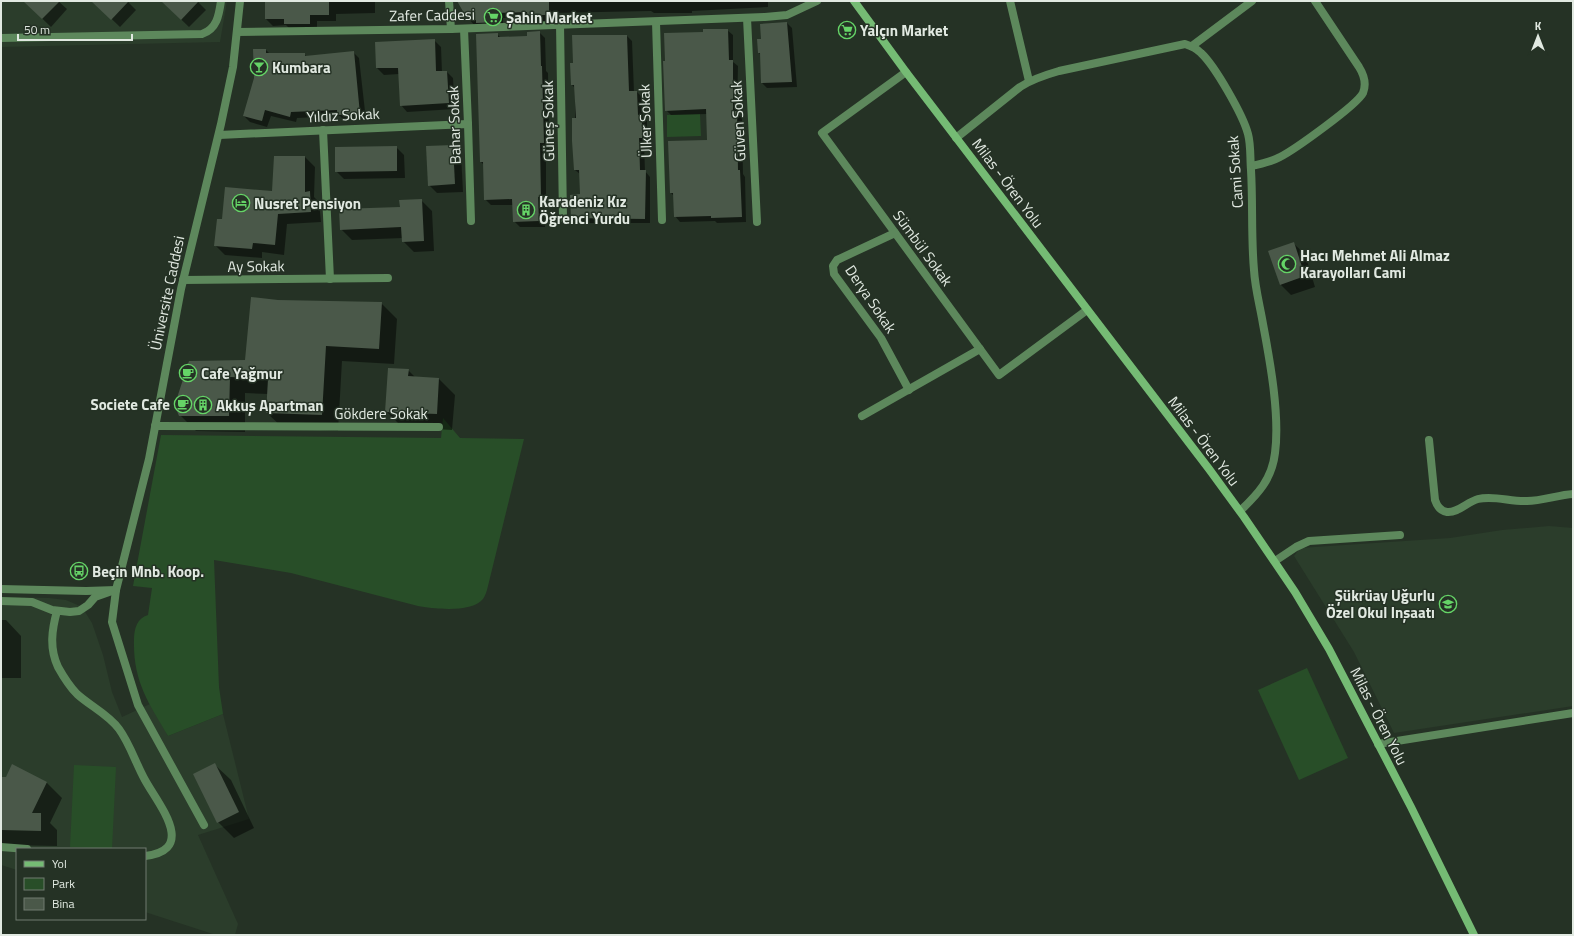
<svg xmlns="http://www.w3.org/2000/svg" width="1574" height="936" viewBox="0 0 1574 936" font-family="'Titillium Web',sans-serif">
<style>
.built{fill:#2b3d2b}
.green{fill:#284e28}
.shadow{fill:#0007}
.building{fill:#4a5849}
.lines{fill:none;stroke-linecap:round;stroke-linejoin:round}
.service{stroke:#5d885c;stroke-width:8}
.minor{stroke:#5d885c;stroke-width:8}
.tertiary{stroke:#5d885c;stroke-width:8}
.secondary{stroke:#75bb74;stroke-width:8}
.labels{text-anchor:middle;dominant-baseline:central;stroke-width:3;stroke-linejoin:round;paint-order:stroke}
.street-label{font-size:15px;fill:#e1e9e1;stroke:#253225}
.poi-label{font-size:15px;font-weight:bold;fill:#e1e9e1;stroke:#253225;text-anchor:start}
</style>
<rect width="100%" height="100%" fill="#253225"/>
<!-- built -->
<g class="built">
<path d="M 1,1 L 227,1 L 220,42 L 1,47 Z"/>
<path d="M 1549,526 L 1573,528 L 1573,706 L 1394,733 L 1354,652 L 1294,556 L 1300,548 L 1450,538 L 1502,530 Z"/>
<path d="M 1,597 L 49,598 L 66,600 L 80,606 L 85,612 L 92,623 L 103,655 L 112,692 L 122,717 L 150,704 L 168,736 L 223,714 L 249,819 L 198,835 L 238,924 L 235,935 L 216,935 L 145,912 L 145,849 L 17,849 L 17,870 L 1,865 Z"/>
</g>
<!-- green -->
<g class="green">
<path d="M 700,114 L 701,136 L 667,137 L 667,115 Z"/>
<path d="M 443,418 L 460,438 L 524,439 L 487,590 C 486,593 485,596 483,599 C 472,613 434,609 418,606 L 291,573 L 214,560 L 219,687 L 223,714 L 168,736 C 148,702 133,681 134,640 C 134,629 137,618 148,615 L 152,588 L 133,586 L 161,435 L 441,438 Z"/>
<path d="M 1307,668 L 1348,758 L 1299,780 L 1258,690 Z"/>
<path d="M 74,765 L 116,767 L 112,849 L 70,847 Z"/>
</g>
<!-- shadow -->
<g class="shadow">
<path d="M 24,1 L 58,1 L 67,9 L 51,27 Z"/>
<path d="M 93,1 L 127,1 L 136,10 L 120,27 Z"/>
<path d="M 162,1 L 197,1 L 206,10 L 189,27 Z"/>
<path d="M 266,1 L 375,1 L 375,13 L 336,14 L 336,21 L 317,21 L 317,30 L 292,31 L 286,25 L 273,26 L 266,19 Z"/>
<path d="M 458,1 L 768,1 L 768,7 L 692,11 L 692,13 L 654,13 L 651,11 L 551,13 L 551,20 L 545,21 L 545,26 L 534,26 L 528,20 L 528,18 L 503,18 L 503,27 L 475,26 L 469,19 Z"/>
<path d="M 787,23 L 792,28 L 797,87 L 767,88 L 762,83 L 761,55 L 759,53 L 762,40 Z"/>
<path d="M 727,30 L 733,35 L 733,62 L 738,66 L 737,113 L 742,118 L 743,174 L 745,177 L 746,222 L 717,223 L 715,221 L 680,222 L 675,216 L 674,196 L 671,193 L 708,141 L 707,114 L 671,115 L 666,110 L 666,62 L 704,33 Z"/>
<path d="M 539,32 L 545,38 L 546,71 L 548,73 L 549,149 L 546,149 L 546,203 L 544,203 L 545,227 L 520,227 L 514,221 L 514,205 L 491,205 L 485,199 L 484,165 L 480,161 L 497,34 L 501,38 L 528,37 Z"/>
<path d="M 627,36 L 632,41 L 634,92 L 637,92 L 642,97 L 643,118 L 647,121 L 647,142 L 644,143 L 645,171 L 650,177 L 650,223 L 577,223 L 572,218 L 581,195 L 580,174 L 575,170 L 575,88 L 572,85 Z"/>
<path d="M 434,40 L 441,47 L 442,72 L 447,72 L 453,78 L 455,109 L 407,112 L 401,105 L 399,74 L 384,75 L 377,68 Z"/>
<path d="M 266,50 L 270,54 L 304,54 L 307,57 L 353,52 L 359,58 L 366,120 L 344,120 L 340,116 L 297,118 L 296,122 L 271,116 L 267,127 L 250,122 L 244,116 Z"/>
<path d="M 453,146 L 461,154 L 463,192 L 437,193 L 429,185 Z"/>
<path d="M 396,147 L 404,155 L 405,178 L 344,179 L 336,171 Z"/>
<path d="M 305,157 L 315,167 L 314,197 L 319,202 L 321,222 L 287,224 L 284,255 L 262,252 L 262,258 L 225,255 L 215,245 L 223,220 L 273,192 Z"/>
<path d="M 421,200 L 432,211 L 434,251 L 414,252 L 403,241 L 403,238 L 352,240 L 341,229 Z"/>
<path d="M 1294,244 L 1305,254 L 1315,287 L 1291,295 L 1280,284 Z"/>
<path d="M 278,301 L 381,303 L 397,319 L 394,364 L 342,361 L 338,431 L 283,428 L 267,413 L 268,394 L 245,393 L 245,432 L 196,431 L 180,415 L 246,361 Z"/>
<path d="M 408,370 L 415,377 L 439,379 L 455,395 L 452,430 L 402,427 L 386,411 Z"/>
<path d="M 1,620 L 6,620 L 21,636 L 21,678 L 1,678 Z"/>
<path d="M 215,765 L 231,780 L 254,828 L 234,838 L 218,822 Z"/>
<path d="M 13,766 L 47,783 L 62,798 L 50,823 L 57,830 L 57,846 L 1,845 L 1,778 L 7,778 Z"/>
</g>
<!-- building -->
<g class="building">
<path d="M 23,1 L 60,1 L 42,19 Z"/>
<path d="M 91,1 L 129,1 L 111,20 Z"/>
<path d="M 161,1 L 199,1 L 181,20 Z"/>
<path d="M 265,1 L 329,1 L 329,15 L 310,15 L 310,24 L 284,24 L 284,19 L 265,19 Z"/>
<path d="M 457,1 L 549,1 L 549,12 L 546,12 L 546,15 L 539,15 L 539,20 L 527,21 L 527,12 L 497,13 L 498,22 L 476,23 L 476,20 L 468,20 Z"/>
<path d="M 787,22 L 792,82 L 761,83 L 760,53 L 758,53 L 757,39 L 761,39 L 760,24 Z"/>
<path d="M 703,29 L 728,29 L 729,60 L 733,60 L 733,111 L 737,111 L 738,170 L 740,170 L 742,217 L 711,218 L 711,216 L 674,217 L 673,193 L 670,193 L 668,141 L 707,140 L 706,109 L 665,111 L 663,61 L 665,61 L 664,33 L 703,32 Z"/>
<path d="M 540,31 L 541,66 L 542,66 L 544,143 L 540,143 L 541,197 L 538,197 L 539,221 L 513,222 L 512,199 L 484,200 L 483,162 L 480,162 L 476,34 L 498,33 L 498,37 L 527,36 L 527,32 Z"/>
<path d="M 572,35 L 627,35 L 629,91 L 637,91 L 638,115 L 642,115 L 642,138 L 639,138 L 640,170 L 646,170 L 645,219 L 571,218 L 570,195 L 580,194 L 579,170 L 574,170 L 572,141 L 572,118 L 576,118 L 574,85 L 571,85 L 570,63 L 573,63 Z"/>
<path d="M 435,39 L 436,71 L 447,71 L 449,103 L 400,106 L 398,68 L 376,68 L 375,42 Z"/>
<path d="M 253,49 L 266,49 L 266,53 L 305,53 L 305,56 L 354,51 L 360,114 L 337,115 L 337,110 L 291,112 L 290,117 L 265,110 L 262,121 L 243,116 L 254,78 Z"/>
<path d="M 453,145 L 455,184 L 428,186 L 426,146 Z"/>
<path d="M 397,146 L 397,171 L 335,172 L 335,147 Z"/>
<path d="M 274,156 L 305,156 L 305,192 L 310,191 L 311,212 L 278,214 L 275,245 L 253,243 L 252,249 L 214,246 L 217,219 L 222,219 L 225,187 L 272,191 Z"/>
<path d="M 422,199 L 424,241 L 402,242 L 401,227 L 340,230 L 339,209 L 400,207 L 399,200 Z"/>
<path d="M 1294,242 L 1305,276 L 1280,285 L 1268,251 Z"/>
<path d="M 251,297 L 278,300 L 382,302 L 379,349 L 326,346 L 322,415 L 266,413 L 268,379 L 230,377 L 229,416 L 179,416 L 177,411 L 177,398 L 189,361 L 245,360 Z"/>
<path d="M 388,368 L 409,369 L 408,376 L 439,378 L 437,414 L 385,412 Z"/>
<path d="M 215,763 L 239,812 L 217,823 L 193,774 Z"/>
<path d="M 12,764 L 47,782 L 32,813 L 41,813 L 41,831 L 1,830 L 1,777 L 6,777 Z"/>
</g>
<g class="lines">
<!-- service -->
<g class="service">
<path d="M 1,601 L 32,602 L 52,610 L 70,612 L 79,611 L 88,605 L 95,597 L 112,591"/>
<path d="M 57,611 C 52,629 49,648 58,667 C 63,676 69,686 77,694 C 90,706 108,714 119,729 C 130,744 136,764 145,780 C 158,804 198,850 145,856"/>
<path d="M 1,847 L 27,849"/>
</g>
<!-- minor -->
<g class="minor">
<path d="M 449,1 L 451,29"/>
<path d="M 1010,1 L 1029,81"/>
<path d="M 747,18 L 757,222"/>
<path d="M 656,22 L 662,220"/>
<path d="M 560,24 L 563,218"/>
<path d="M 464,29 L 468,124 L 471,221"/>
<path d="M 1,38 L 202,34 C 217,29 219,15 221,1"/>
<path d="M 1192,46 L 1252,1"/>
<path d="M 906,72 L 822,133 L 999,375 L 1087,310"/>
<path d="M 323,130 L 330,279"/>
<path d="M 219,135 L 468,124"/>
<path d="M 956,138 L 1020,87 C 1032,79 1045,75 1059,71 L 1185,44 C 1191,46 1196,48 1201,53 C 1215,66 1243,115 1248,134 C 1251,145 1250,158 1251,170 C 1253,203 1251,237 1254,270 C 1255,288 1260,306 1263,324 C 1270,361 1280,415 1275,453 C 1272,479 1258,494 1240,511"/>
<path d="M 1251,166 C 1261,164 1271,162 1280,157 C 1294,150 1357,105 1363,93 C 1367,83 1364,75 1359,67 L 1315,1"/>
<path d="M 895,233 L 837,260 L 833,266 L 834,274 L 881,338 L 909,390"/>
<path d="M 183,280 L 388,278"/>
<path d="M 862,416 L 980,349"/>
<path d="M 155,426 L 439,427"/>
<path d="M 1429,440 L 1435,500 C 1437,506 1440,511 1447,512 C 1458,513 1467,502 1478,499 C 1494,495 1511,502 1527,501 C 1542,501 1558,495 1573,494"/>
<path d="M 1275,561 L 1296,547 L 1309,541 L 1400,535"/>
<path d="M 1,589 L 86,591 L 116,590"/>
<path d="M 1378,744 L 1573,713"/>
<path d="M 204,825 L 138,705 L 112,622 L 116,590 L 149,459 L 181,289 L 221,124 L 233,67 L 240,1"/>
</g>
<!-- tertiary -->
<path class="tertiary" d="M 237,32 L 451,29 L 765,17 L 787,15 L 817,1"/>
<!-- secondary -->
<path class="secondary" d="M 854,1 L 906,72 L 1209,469 L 1244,517 L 1295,592 L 1329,649 L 1411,807 L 1474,935"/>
</g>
<!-- icons -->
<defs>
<symbol id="supermarket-ring" viewBox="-11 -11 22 22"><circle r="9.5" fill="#253225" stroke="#65d467" stroke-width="1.5"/><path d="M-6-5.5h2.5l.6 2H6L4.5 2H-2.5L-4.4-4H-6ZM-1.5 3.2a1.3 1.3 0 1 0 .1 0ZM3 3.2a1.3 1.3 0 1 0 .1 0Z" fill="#65d467"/></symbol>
<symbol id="bar-ring" viewBox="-11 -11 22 22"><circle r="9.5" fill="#253225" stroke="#65d467" stroke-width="1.5"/><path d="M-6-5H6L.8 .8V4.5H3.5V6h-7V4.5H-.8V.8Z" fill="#65d467"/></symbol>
<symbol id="hotel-ring" viewBox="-11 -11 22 22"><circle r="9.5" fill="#253225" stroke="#65d467" stroke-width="1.5"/><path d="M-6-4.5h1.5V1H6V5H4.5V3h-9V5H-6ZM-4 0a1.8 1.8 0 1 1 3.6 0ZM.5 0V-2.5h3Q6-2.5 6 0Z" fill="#65d467"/></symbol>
<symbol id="building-ring" viewBox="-11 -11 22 22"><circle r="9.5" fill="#253225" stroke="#65d467" stroke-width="1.5"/><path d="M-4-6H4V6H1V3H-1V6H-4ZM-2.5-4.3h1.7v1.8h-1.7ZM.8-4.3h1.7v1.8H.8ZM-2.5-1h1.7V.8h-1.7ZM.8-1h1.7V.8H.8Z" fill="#65d467"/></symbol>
<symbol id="mosque-ring" viewBox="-11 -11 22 22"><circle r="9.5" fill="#253225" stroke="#65d467" stroke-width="1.5"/><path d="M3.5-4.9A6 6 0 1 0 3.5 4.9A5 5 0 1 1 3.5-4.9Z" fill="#65d467"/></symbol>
<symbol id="cafe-ring" viewBox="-11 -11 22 22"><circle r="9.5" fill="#253225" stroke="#65d467" stroke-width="1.5"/><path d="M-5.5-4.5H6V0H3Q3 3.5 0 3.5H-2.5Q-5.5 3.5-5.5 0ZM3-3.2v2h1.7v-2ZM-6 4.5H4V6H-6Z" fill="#65d467"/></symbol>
<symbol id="bus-ring" viewBox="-11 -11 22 22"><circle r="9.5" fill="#253225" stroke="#65d467" stroke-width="1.5"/><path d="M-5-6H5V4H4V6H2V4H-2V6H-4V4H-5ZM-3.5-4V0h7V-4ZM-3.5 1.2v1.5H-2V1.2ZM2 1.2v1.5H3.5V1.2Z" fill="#65d467"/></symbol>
<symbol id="school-ring" viewBox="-11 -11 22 22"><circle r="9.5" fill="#253225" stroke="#65d467" stroke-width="1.5"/><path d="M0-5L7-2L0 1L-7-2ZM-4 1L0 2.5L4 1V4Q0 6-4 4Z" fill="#65d467"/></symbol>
</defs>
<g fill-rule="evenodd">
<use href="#supermarket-ring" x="483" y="7" width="20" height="20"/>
<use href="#supermarket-ring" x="837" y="20" width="20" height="20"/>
<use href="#bar-ring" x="249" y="57" width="20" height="20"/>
<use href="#hotel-ring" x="231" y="193" width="20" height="20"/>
<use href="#building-ring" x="516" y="200" width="20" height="20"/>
<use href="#mosque-ring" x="1277" y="254" width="20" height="20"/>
<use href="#cafe-ring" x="178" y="363" width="20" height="20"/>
<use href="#cafe-ring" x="173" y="394" width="20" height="20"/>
<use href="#building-ring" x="193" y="395" width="20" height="20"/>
<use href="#bus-ring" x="69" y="561" width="20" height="20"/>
<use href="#school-ring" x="1438" y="594" width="20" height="20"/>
</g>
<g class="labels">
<!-- street labels -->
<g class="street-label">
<text transform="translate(432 15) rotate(-1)">Zafer Caddesi</text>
<text transform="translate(343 115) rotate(-3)">Yıldız Sokak</text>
<text transform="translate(548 121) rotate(-91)">Güneş Sokak</text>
<text transform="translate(645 121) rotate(-92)">Ülker Sokak</text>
<text transform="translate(738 121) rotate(-93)">Güven Sokak</text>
<text transform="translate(454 125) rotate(-92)">Bahar Sokak</text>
<text transform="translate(1235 172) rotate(-94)">Cami Sokak</text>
<text transform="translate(1008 183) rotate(53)">Milas - Ören Yolu</text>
<text transform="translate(923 248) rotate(54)">Sümbül Sokak</text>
<text transform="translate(256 266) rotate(-1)">Ay Sokak</text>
<text transform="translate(167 293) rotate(-78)">Üniversite Caddesi</text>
<text transform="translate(871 299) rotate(56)">Derya Sokak</text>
<text x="381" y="413">Gökdere Sokak</text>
<text transform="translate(1204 441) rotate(53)">Milas - Ören Yolu</text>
<text transform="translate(1379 716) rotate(63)">Milas - Ören Yolu</text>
</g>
<!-- poi labels -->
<g class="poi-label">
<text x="506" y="17">Şahin Market</text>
<text x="860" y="30">Yalçın Market</text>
<text x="272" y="67">Kumbara</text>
<text x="539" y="201">Karadeniz Kız<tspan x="539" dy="17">Öğrenci Yurdu</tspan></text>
<text x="254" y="203">Nusret Pensiyon</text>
<text x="1300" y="255">Hacı Mehmet Ali Almaz<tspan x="1300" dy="17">Karayolları Cami</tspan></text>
<text x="201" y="373">Cafe Yağmur</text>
<text x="170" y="404" text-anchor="end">Societe Cafe</text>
<text x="216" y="405">Akkuş Apartman</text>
<text x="92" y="571">Beçin Mnb. Koop.</text>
<text x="1435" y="595" text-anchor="end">Şükrüay Uğurlu<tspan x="1435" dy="17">Özel Okul Inşaatı</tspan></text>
</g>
</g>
<!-- border -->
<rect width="1574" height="936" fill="none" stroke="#e1e9e1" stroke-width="4"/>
<!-- legend -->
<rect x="16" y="848" width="130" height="72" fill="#253225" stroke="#707b70"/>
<rect x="24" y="861" width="20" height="6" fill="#75bb74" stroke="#707b70"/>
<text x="52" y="868" font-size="12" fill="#e1e9e1">Yol</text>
<rect x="24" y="878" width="20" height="12" fill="#284e28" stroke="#707b70"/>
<text x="52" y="888" font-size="12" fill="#e1e9e1">Park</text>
<rect x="24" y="898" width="20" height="12" fill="#4a5849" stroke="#707b70"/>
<text x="52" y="908" font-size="12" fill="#e1e9e1">Bina</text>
<!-- north arrow -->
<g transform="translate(1538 36)" stroke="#253225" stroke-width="3" paint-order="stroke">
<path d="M0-3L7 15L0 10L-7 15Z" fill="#e1e9e1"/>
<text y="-6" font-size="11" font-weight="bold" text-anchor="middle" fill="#e1e9e1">K</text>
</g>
<!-- scale -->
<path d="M18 34v6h114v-6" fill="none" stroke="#e1e9e1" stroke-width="2"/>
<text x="24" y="34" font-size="12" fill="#e1e9e1" stroke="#253225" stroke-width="3" paint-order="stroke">50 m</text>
</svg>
